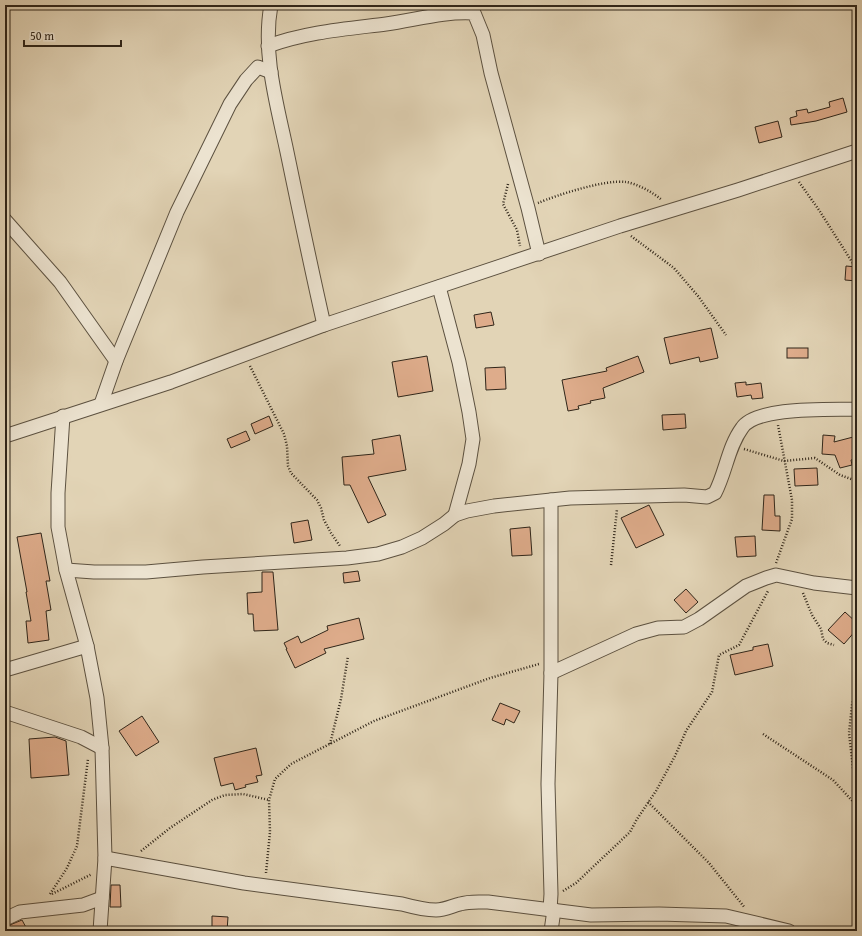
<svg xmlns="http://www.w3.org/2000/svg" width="862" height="936" viewBox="0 0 862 936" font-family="'Gentium Book Plus',serif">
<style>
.building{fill:#deac8b;stroke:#2f2519}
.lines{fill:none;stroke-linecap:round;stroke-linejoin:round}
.minor-casing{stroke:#5c5140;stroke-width:15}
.path{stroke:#2f2519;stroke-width:2.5;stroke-dasharray:1 2;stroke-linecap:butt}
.minor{stroke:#ece3d0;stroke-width:13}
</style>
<rect width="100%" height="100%" fill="#e2d4b6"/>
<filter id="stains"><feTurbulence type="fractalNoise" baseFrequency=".005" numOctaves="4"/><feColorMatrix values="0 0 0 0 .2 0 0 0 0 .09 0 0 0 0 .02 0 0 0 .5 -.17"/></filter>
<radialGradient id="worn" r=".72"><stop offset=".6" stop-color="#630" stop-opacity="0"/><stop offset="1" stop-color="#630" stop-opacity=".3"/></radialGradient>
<!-- building -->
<g class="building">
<path d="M 843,98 L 847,112 L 816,121 L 791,125 L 790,118 L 797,116 L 796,111 L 807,109 L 808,113 L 830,107 L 829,102 Z"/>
<path d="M 778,121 L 782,137 L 759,143 L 755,127 Z"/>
<path d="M 846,266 L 857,267 L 857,281 L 845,280 Z"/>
<path d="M 491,312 L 494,325 L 476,328 L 474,315 Z"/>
<path d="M 711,328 L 718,358 L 700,362 L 699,357 L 670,364 L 664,338 Z"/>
<rect x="787" y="348" width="21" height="10"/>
<path d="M 427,356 L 433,391 L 398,397 L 392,362 Z"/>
<path d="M 638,356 L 644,372 L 603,388 L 605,398 L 590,401 L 591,403 L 578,406 L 579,409 L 568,411 L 562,380 L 607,371 L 606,368 Z"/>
<path d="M 505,367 L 506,389 L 486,390 L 485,368 Z"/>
<path d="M 746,382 L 746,385 L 761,383 L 763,398 L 752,399 L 751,395 L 737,397 L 735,383 Z"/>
<path d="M 685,414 L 686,428 L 663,430 L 662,415 Z"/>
<path d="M 269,416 L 273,426 L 255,434 L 251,424 Z"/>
<path d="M 246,431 L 250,440 L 231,448 L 227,439 Z"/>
<path d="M 400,435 L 406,470 L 368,477 L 386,515 L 368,523 L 350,485 L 344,485 L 342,457 L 374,454 L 372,440 Z"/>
<path d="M 823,435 L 835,436 L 834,442 L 857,436 L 857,458 L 851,460 L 852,465 L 840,468 L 835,455 L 822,454 Z"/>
<path d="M 817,468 L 818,485 L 795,486 L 794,469 Z"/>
<path d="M 764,495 L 774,495 L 775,516 L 780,516 L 780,531 L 762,530 Z"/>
<path d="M 649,505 L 664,535 L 636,548 L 621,518 Z"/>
<path d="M 308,520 L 312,540 L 294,543 L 291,523 Z"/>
<path d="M 530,527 L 532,555 L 512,556 L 510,529 Z"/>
<path d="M 41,533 L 50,581 L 46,581 L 51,610 L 46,611 L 49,640 L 28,643 L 26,621 L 31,621 L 26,592 L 27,592 L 17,537 Z"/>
<path d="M 755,536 L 756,556 L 737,557 L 735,537 Z"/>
<path d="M 358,571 L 360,581 L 344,583 L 343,573 Z"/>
<path d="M 262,572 L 273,572 L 278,630 L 254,631 L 253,614 L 248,614 L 247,593 L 262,592 Z"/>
<path d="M 686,589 L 698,602 L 686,613 L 674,600 Z"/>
<path d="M 845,612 L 857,623 L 857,629 L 844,644 L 828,630 Z"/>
<path d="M 359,618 L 364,639 L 324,649 L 326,653 L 295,668 L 286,649 L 287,649 L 284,643 L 298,636 L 301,643 L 328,630 L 327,626 Z"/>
<path d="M 768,644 L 773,666 L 735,675 L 730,655 L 753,650 L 753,647 Z"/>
<path d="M 500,703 L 520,711 L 514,723 L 506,719 L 504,725 L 492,720 Z"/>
<path d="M 142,716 L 159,742 L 136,756 L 119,731 Z"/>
<path d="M 55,737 L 66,741 L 69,775 L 31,778 L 29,739 Z"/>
<path d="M 256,748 L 262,775 L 256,776 L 258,782 L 245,785 L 246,787 L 235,790 L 233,783 L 221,786 L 214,758 Z"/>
<path d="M 111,885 L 120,885 L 121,907 L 110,907 Z"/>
<path d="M 212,916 L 228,917 L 227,931 L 212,931 Z"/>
<path d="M 22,920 L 28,931 L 5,931 L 5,927 Z"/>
</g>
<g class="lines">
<defs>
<g id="minor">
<path d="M 271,5 C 262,54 277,104 287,152 C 299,210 311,267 324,325"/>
<path d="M 268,46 C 306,32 346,29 386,24 C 415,20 444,11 474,13 L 483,35 L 491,73 L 528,208 L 539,254"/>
<path d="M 5,220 L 60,282 L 116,361"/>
<path d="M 439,287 L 459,362 L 469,412 L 473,439 L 469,464 L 455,515"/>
<path d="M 101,404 L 116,361 L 177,212 L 230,104 L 246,80 L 258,67 L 271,72"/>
<path d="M 63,416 L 58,493 L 58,527 L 66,570 L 87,646 L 97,698 L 102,748 L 105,858 L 100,931"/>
<path d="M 5,436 L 171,382 L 324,325 L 620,226 L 738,190 L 857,151"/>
<path d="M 66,570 L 94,572 L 146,572 L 203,567 L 347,558 L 378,554 L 402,547 L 422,538 L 444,524 L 455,515 L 467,511 L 494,506 L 570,498 L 684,495 L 707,497 L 715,493 C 726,472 728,447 742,428 C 756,406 832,410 857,409"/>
<path d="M 5,670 L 87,646"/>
<path d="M 551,673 L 636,634 L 658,628 L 684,627 L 699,619 L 746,586 L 766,578 L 776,575 L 814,583 L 857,588"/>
<path d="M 5,712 L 81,737 L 102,748"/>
<path d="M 105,858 L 244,883 L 402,904 C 413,907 425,910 436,910 C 445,910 452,906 460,904 C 469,901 478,902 488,902 L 591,915 L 659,914 L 726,916 L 789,931"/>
<path d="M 550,910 L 551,894 L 548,784 L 551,673 L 551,500"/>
<path d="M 5,919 L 20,912 L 83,905 L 102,898"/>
<path d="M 551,931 L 554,910"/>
</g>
</defs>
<!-- minor casing -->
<use href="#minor" class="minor-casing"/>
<!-- path -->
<g class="path">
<path d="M 799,182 L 819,210 L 854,265"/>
<path d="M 508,184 L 503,204 L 517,230 L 520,246"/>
<path d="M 538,203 C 557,195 606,179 626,182 C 638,184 652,192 662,200"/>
<path d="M 631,236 L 674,268 L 698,296 L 726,335"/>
<path d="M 250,366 L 284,434 L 287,446 L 288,466 L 291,473 L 317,500 L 321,508 L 324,520 L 331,533 L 340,546"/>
<path d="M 744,449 L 784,461 L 815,458 L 840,475 L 857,481"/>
<path d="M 776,563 L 792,519 L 792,500 L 778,425"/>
<path d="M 611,565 L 617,509"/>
<path d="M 803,593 L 812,615 L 821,629 L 823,639 L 827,643 L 834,645"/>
<path d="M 857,684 L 852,705 L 849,733 L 857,804"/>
<path d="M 763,734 L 833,780 L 857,806"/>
<path d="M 330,744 L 341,699 L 348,656"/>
<path d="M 648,802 L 709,863 L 745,908"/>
<path d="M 141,851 L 170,828 L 212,800 L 225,795 L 243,794 L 269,800"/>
<path d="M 266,873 L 270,832 L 269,800 L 275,779 L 291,764 L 374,721 L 490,678 L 539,664"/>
<path d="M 563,891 L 576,883 L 630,832 L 637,819 L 656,791 L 675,756 L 686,731 L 712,692 L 719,655 L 739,645 L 768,591"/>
<path d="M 50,894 L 67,868 L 77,846 L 88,759"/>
<path d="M 52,894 L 92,874"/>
</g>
<!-- minor -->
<use href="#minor" class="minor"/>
</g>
<!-- margin -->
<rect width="862" height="936" fill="none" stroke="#e2d4b6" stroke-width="20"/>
<rect x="6" y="6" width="850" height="924" fill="none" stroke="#2f2519" stroke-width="2"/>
<rect x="10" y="10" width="842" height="916" fill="none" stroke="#2f2519"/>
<!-- scale -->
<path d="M24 40v6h97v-6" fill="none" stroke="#2f2519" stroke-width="2"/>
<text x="30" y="40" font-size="12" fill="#2f2519" stroke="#ece3d0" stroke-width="3" paint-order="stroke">50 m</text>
<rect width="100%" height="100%" filter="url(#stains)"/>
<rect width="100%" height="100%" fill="url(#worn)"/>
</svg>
